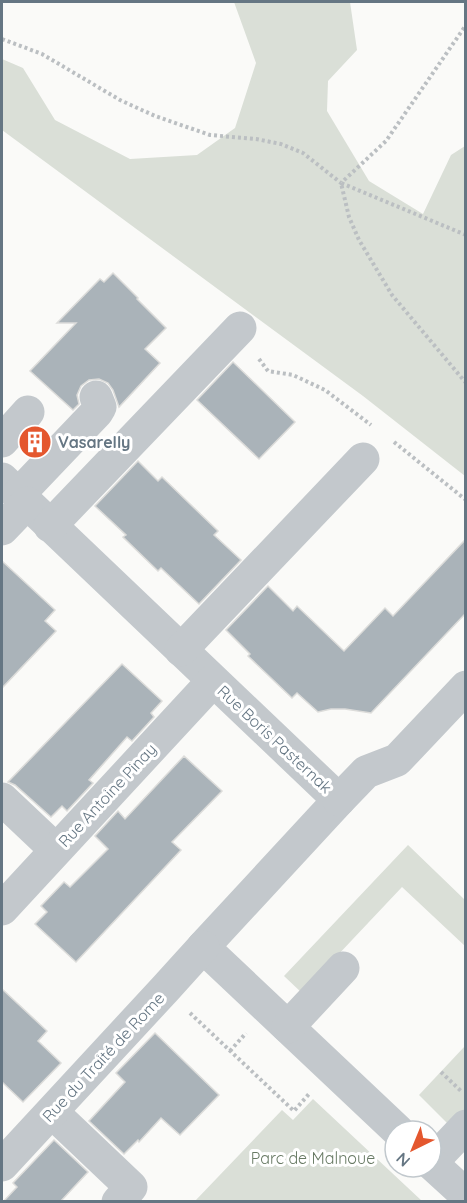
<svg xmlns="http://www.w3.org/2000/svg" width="467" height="1203" viewBox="0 0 467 1203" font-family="Quicksand,sans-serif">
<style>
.green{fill:#dadfd7}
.building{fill:#aab3b9;stroke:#dcdcda;stroke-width:1.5}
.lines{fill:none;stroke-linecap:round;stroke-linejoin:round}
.path{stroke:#bbbfc2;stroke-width:4;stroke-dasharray:3 3;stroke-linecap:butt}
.minor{stroke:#c3c8cc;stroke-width:33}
.labels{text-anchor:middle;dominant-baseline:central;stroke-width:6;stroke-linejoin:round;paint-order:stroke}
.poi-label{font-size:16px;font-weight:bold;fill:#657683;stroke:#fff;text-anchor:start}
.street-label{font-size:16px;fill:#657683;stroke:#fff}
.park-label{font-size:16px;fill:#687a64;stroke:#fff}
</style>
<rect width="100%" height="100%" fill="#fafaf8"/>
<!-- green -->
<g class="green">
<path d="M 234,2 L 350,2 L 357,50 L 328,81 L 327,111 L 369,181 L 423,214 L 451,155 L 465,146 L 465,476 L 363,396 L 2,130 L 2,59 L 23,68 L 55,120 L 130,159 L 197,155 L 235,128 L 256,63 Z"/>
<path d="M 408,845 L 465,900 L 465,946 L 402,887 L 302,993 L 284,976 Z"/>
<path d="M 465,1046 L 465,1110 L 450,1126 L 419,1095 Z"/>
<path d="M 313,1099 L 422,1201 L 195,1201 L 282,1110 L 293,1120 Z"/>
</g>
<!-- building -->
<g class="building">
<path d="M 113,273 L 138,298 L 137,299 L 166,328 L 145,349 L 160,363 L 119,407 L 113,390 L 108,383 L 99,379 L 89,380 L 81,386 L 77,395 L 79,404 L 73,410 L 30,371 L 76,323 L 57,323 L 100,279 L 104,282 Z"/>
<path d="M 233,362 L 295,422 L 259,459 L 197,400 Z"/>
<path d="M 138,461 L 158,481 L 162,477 L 218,531 L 214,535 L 241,560 L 199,604 L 161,568 L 158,571 L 123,537 L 126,535 L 95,506 Z"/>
<path d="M 465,540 L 465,614 L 371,713 L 345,709 L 331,709 L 318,712 L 297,693 L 292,698 L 248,656 L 250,654 L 226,630 L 268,586 L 293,611 L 297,606 L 344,651 L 385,608 L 393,616 Z"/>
<path d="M 2,561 L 55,610 L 45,621 L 56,631 L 2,688 Z"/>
<path d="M 122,664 L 162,701 L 151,713 L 154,717 L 132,741 L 127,737 L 89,780 L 93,783 L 67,811 L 62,806 L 51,817 L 15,785 L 8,782 Z"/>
<path d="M 184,756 L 222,791 L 172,842 L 181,850 L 76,962 L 35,924 L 47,912 L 41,906 L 64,882 L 70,887 L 108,849 L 95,836 L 118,811 L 125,819 Z"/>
<path d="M 2,989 L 47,1031 L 38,1041 L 61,1063 L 23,1102 L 2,1082 Z"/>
<path d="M 155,1033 L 219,1095 L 180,1135 L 161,1118 L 139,1142 L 138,1140 L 124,1154 L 89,1121 L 125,1082 L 116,1073 Z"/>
<path d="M 54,1140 L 88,1172 L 60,1202 L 3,1202 L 17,1187 L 13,1183 Z"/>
</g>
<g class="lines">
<!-- path -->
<g class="path">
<path d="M 2,39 L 42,54 L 120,100 L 155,116 L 210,135 L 256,139 L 281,144 L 303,153 L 341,183 L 386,141 L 466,25"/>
<path d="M 466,235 L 341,183 L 349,217 L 359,240 L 392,295 L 466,383"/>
<path d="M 259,359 L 268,371 L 293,375 L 325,390 L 371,425"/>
<path d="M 394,442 L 466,500"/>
<path d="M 190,1013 L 294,1111 L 309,1094"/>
<path d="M 230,1051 L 246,1033"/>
<path d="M 441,1072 L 462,1092"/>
</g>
<!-- minor -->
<g class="minor">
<path d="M 2,441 L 28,412"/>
<path d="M 2,479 L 339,800 L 203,947 L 398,1131"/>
<path d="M 18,495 L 97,412 L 100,407 L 96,397"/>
<path d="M 50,526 L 240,328"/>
<path d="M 2,529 L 27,503"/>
<path d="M 181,650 L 363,459"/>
<path d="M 2,799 L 56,850"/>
<path d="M 339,800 L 366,772 L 397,760 L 466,687"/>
<path d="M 2,909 L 213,681"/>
<path d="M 288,1027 L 343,968"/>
<path d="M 52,1112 L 131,1187 L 118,1202"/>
<path d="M 431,1163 L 466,1126"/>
<path d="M 431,1163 L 466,1195"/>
<path d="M 2,1165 L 165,989 L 203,947"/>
</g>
</g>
<!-- icons -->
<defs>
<symbol id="building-disc" viewBox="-11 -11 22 22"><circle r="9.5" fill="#e4572e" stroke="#fff"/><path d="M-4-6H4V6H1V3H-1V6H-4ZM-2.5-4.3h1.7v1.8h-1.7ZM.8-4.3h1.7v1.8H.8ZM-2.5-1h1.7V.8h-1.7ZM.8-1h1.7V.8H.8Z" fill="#fff"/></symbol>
</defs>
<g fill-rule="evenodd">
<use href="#building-disc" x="16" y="423" width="38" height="38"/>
</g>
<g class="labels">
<!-- poi labels -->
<g class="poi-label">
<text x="58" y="442">Vasarelly</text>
</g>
<!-- street labels -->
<g class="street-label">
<text transform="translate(275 739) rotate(43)">Rue Boris Pasternak</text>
<text transform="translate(107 795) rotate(-47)">Rue Antoine Pinay</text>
<text transform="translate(103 1057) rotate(-47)">Rue du Traité de Rome</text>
</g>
<!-- park labels -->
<g class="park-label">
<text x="313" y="1158">Parc de Malnoue</text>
</g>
</g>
<!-- border -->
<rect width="467" height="1203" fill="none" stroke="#657683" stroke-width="6"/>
<!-- north arrow -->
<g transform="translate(413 1149) rotate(223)"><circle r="28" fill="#ffffff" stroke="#c1c8cd" stroke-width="1.5"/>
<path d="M0-4.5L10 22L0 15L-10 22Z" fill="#e4572e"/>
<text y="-9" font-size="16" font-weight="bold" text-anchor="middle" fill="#657683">N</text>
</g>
</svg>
